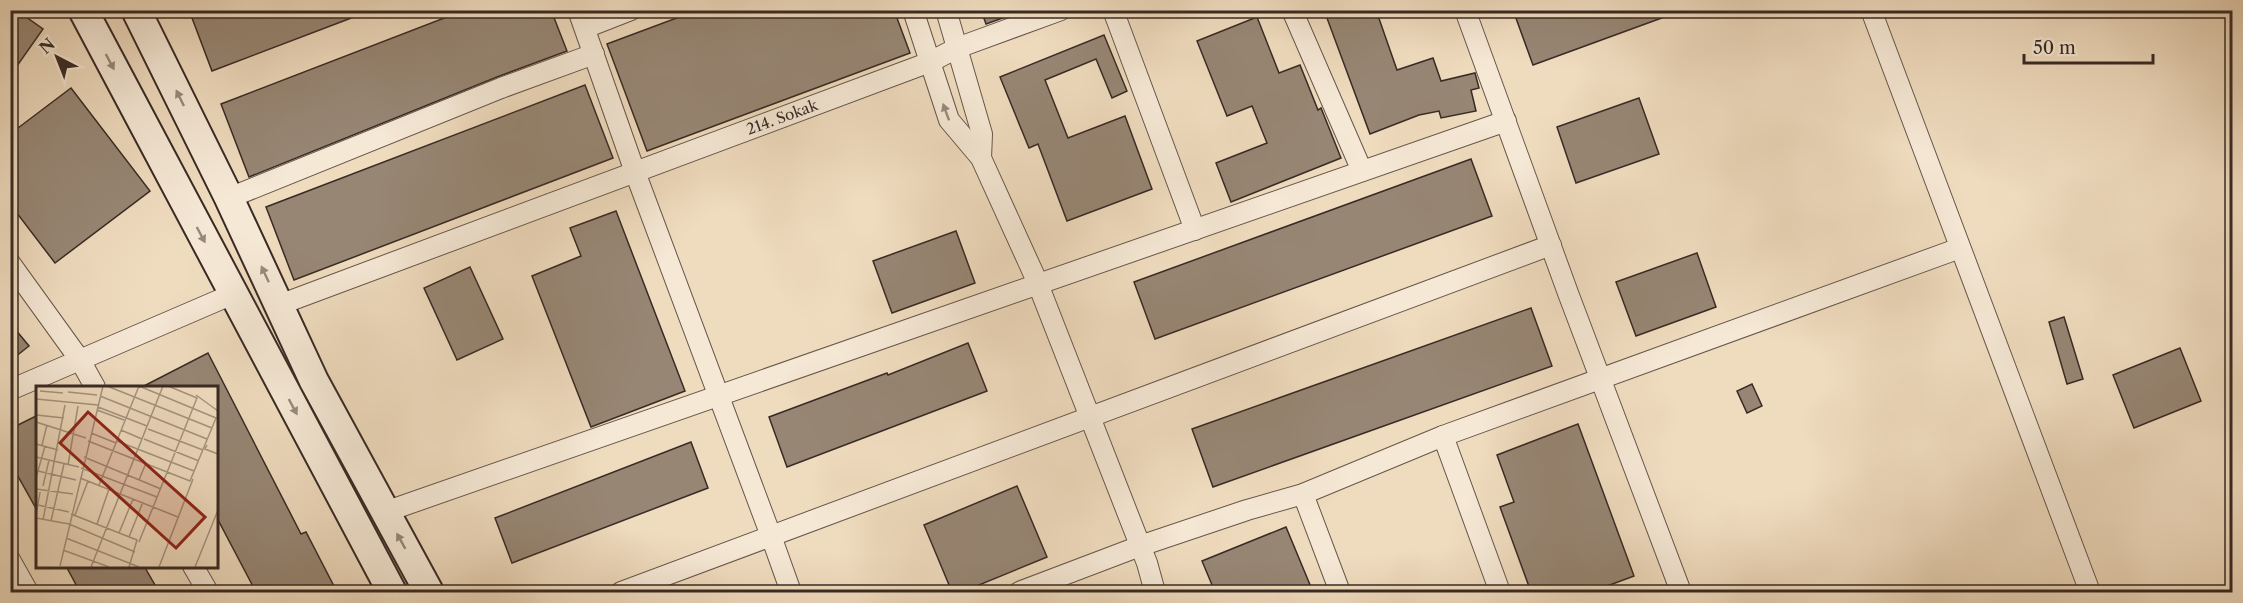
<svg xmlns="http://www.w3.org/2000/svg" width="2243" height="603" viewBox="0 0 2243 603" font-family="'Libre Caslon Text',serif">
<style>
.building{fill:#978674;stroke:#382a24;stroke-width:1.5}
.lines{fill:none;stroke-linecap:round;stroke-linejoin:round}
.minor-casing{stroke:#66564a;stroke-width:22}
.secondary-casing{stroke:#382a24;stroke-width:32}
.minor{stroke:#f5e8d5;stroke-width:20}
.secondary{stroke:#f5e8d5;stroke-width:28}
.oneway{fill:#96897c}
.labels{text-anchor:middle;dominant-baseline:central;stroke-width:5;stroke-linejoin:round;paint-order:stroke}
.street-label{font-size:15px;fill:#382a24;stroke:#f5e8d5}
.inset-road{fill:none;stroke:#a69480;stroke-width:1.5}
.view{fill:#8f2418;fill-opacity:0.15;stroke:#8f2418;stroke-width:3}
.inset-edge{fill:none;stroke:#382a24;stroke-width:3}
</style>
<rect width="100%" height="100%" fill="#efdbbe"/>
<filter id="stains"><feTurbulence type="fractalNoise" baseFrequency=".00333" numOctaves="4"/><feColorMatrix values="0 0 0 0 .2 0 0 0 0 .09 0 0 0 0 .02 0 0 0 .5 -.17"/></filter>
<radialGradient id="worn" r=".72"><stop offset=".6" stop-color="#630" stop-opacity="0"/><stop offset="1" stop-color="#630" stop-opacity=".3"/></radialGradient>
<!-- building -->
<g class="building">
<path d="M 10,10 L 16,10 L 43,29 L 10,76 Z"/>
<path d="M 189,10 L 366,10 L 367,12 L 212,71 Z"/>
<path d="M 465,10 L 551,10 L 567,51 L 497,77 L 249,177 L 221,104 Z"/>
<path d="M 698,10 L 894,10 L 910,53 L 647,151 L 607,44 Z"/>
<path d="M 981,10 L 1025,10 L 986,24 Z"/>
<path d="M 1324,10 L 1376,10 L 1397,70 L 1433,58 L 1441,81 L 1475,73 L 1479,88 L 1471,90 L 1476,111 L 1441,118 L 1439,111 L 1419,115 L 1370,134 Z"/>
<path d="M 1513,10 L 1677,10 L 1678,12 L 1533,65 Z"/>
<path d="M 1257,17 L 1279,73 L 1300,65 L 1318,110 L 1321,108 L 1341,158 L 1231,202 L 1216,163 L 1267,143 L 1252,106 L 1227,116 L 1197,41 Z"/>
<path d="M 1104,35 L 1127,91 L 1112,98 L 1096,59 L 1045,80 L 1068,138 L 1125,116 L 1152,189 L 1067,221 L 1038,144 L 1029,148 L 1000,77 Z"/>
<path d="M 585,85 L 613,158 L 294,280 L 266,207 Z"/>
<path d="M 71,88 L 150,191 L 55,263 L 10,204 L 10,134 Z"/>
<path d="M 1639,98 L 1659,154 L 1576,183 L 1557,127 Z"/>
<path d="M 1471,159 L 1492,216 L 1155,339 L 1134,282 Z"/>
<path d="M 616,211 L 685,391 L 591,427 L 532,276 L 581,256 L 570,228 Z"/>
<path d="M 956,231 L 975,283 L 892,313 L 873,261 Z"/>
<path d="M 1697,253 L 1716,307 L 1636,336 L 1616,282 Z"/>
<path d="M 470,267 L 503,339 L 457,360 L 424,288 Z"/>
<path d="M 1531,308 L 1552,366 L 1213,487 L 1192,429 Z"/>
<path d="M 2064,317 L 2083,379 L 2067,384 L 2049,322 Z"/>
<path d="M 10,323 L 29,346 L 10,361 Z"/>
<path d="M 968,343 L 987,391 L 787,467 L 769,417 L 887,373 L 888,375 Z"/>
<path d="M 2180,348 L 2201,401 L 2134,428 L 2113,375 Z"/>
<path d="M 208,353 L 301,534 L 306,532 L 337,592 L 256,592 L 216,516 L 216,387 L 142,387 Z"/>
<path d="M 1752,384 L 1762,406 L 1747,413 L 1737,391 Z"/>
<path d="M 38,415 L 38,512 L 10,462 L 10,429 Z"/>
<path d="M 1578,424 L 1634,576 L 1591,592 L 1531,592 L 1500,507 L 1514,502 L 1497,455 Z"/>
<path d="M 691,442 L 708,488 L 512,563 L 495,518 Z"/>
<path d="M 1017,486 L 1047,557 L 962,592 L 952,592 L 924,525 Z"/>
<path d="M 1286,527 L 1313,592 L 1215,592 L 1202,561 Z"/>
<path d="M 66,566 L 144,566 L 159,592 L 80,592 Z"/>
</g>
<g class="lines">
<defs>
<g id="minor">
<path d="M 578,10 L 635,172 L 771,536 L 791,592"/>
<path d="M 913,10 L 949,120 L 981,158 L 1036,279 L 1147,563 L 1155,592"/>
<path d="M 946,10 L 982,134 L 981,158"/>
<path d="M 1113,10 L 1195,230"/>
<path d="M 1292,10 L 1362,171"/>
<path d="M 1465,10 L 1568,293 L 1681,592"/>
<path d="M 1871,10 L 2090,592"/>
<path d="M 585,28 L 631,10"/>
<path d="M 229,198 L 501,88 L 594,54"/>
<path d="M 10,263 L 80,360 L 95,387"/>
<path d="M 279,305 L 930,62 L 957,48 L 1061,10"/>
<path d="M 10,390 L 233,294"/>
<path d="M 1443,436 L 1500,592"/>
<path d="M 1303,494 L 1340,592"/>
<path d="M 385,512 L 1506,121"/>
<path d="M 10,560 L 28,592"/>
<path d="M 193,566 L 208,592"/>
<path d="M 621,592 L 1551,245"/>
<path d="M 1019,592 L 1140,546 L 1247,510 L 1303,494 L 1443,436 L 1960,248"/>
</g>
<g id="secondary">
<path d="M 83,10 L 392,592"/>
<path d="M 136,10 L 229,198 L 314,381 L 429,592"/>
</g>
</defs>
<!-- minor casing -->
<use href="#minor" class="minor-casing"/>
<!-- secondary casing -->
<use href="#secondary" class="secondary-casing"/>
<!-- minor -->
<use href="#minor" class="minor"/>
<!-- secondary -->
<use href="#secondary" class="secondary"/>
</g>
<!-- one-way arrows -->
<defs><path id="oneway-solid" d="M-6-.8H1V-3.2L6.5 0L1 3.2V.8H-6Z" transform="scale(1.5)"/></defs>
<g class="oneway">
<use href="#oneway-solid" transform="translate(110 62) rotate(62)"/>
<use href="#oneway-solid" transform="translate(180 98) rotate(-116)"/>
<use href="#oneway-solid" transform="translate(946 112) rotate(-110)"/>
<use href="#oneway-solid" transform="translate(201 235) rotate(62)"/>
<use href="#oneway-solid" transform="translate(265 274) rotate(-115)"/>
<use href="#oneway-solid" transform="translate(293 407) rotate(62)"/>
<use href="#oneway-solid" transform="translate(401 541) rotate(-119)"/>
</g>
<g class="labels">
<!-- street labels -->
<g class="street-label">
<text transform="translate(782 117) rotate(-20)">214. Sokak</text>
</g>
</g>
<!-- overview -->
<g transform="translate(36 386)">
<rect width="182" height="182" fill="#efdbbe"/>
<path class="inset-road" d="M 71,0 L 176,42M 4,5 L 27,7M 32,6 L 61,9M 160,9 L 182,25M 64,10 L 171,53M 0,13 L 62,19M 62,21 L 111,40M 61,24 L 88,34M 0,29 L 28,32M 0,36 L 50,52M 112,43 L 167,64M 85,44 L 106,53M 55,47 L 80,57M 108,53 L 163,75M 52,55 L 154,95 L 180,32 L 103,0M 81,55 L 158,85M 0,58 L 22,64M 6,59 L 11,39M 171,59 L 169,63 L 182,68M 0,71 L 43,81M 48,71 L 125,103M 32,79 L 42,20M 45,82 L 121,111M 2,85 L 40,94M 0,92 L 9,60M 44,92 L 142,131M 103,94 L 110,77M 63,99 L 103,0M 7,100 L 13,74M 0,103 L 37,108M 2,119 L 33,126M 35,128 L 101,154 L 93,181M 39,129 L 52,95M 0,130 L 4,106M 0,132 L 33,138 L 99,166M 7,134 L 29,19M 15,135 L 28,78M 61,138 L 73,103M 83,147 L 97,113M 93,151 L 107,116M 30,152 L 103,181M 103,156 L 161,12 L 132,0M 27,164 L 73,181M 24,180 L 67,0M 55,181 L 127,0M 123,181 L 157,93M 159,181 L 182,124"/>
<path class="view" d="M 52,26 L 169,131 L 140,162 L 24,57 Z"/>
<rect width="182" height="182" class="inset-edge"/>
</g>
<!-- margin -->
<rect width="2243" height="603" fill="none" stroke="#efdbbe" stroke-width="36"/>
<rect x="12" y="12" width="2219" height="579" fill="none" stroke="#382a24" stroke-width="3"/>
<rect x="18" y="18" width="2207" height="567" fill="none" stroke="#382a24" stroke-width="1.5"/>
<!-- north arrow -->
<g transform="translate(57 57) rotate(318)" stroke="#f5e8d5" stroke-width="4.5" paint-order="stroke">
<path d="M0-4.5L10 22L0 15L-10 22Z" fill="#382a24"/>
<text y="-9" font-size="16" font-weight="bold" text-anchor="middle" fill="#382a24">N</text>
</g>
<!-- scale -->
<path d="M2024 54v9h129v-9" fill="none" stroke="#382a24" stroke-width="3"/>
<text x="2033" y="54" font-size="18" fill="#382a24" stroke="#f5e8d5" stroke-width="4.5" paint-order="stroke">50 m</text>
<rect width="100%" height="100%" filter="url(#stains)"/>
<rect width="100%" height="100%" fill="url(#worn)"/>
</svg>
